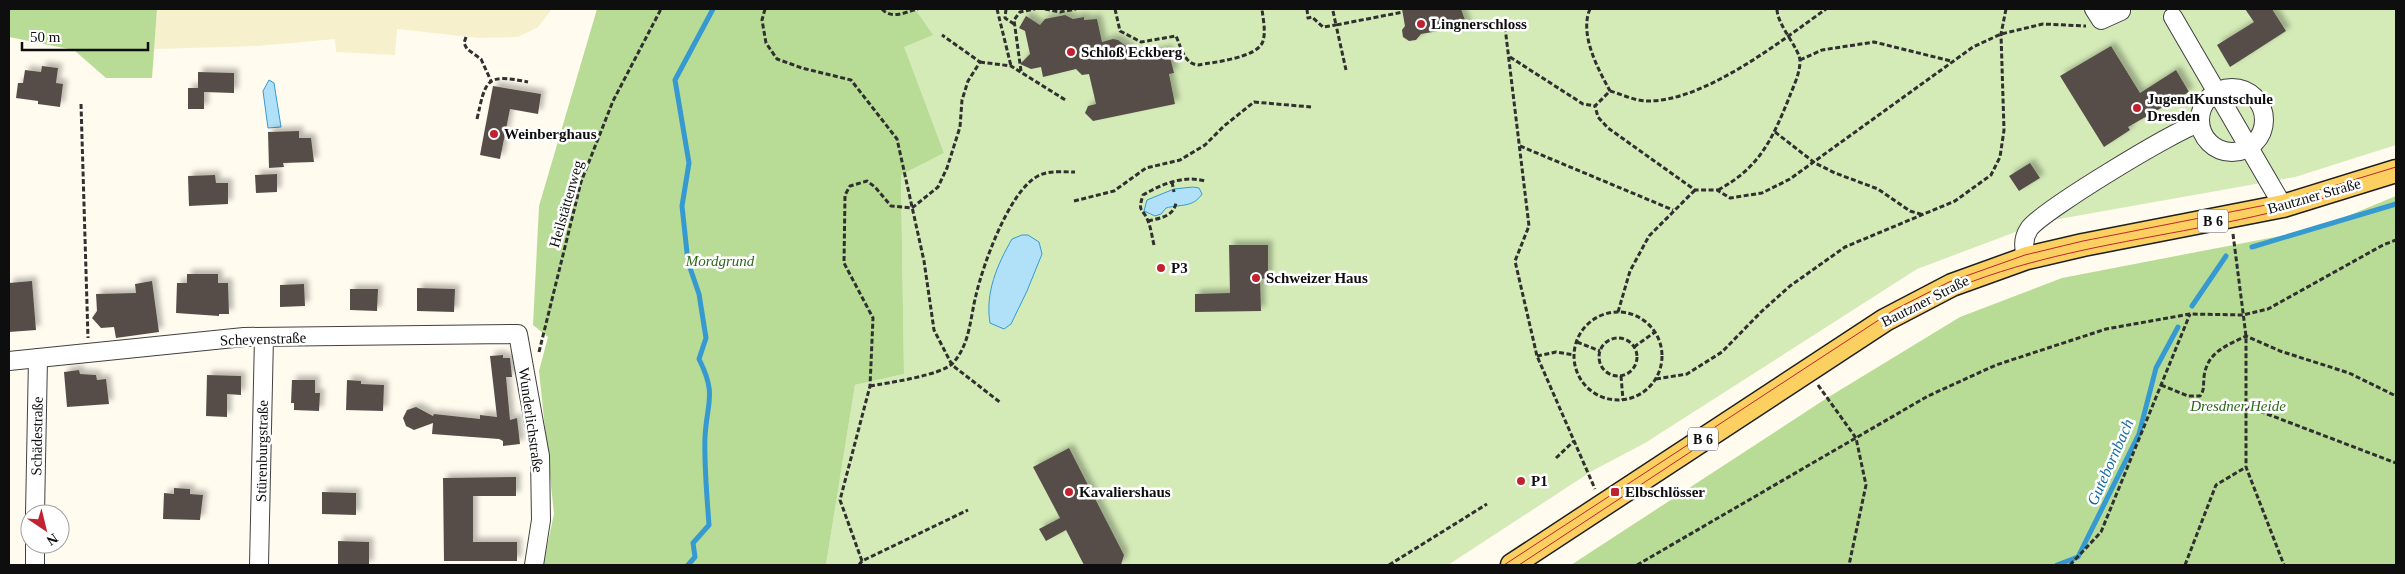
<svg xmlns="http://www.w3.org/2000/svg" width="2405" height="574" viewBox="0 0 2405 574" font-family="Georgia,serif">
<style>
.farmland{fill:#f6f0cd}
.green{fill:#d4eab7}
.forest{fill:#b8dc95}
.water{fill:#b1e1f8;stroke:#369ad1}
.lines{fill:none;stroke-linecap:round;stroke-linejoin:round}
.stream{stroke:#369ad1;stroke-width:5}
.building{fill:#564e4a;filter:url(#shadow)}
.minor-casing{stroke:#414141;stroke-width:20}
.major-casing{stroke:#1f1f1f;stroke-width:25}
.path{stroke:#303030;stroke-width:3;stroke-dasharray:5 2.5;stroke-linecap:butt}
.minor{stroke:#fff;stroke-width:18}
.major{stroke:#fccf61;stroke-width:22}
.tram{stroke:#c12231;stroke-width:1}
.poi-dot{fill:#c12231;stroke:#fff;stroke-width:2}
.labels{text-anchor:middle;dominant-baseline:central;stroke-width:5;stroke-linejoin:round;paint-order:stroke}
.shield{fill:#fff;stroke:#565656;stroke-width:1}
.shield-label{font-size:14px;font-weight:bold;fill:#0e0e0e}
.poi-label{font-size:15px;font-weight:bold;fill:#0e0e0e;stroke:#fff;text-anchor:start}
.street-label{font-size:15px;fill:#0e0e0e;stroke:#fff}
.park-label{font-size:15px;font-style:italic;fill:#2f671c;stroke:#fff}
.water-label{font-size:16px;font-style:italic;fill:#136ba3;stroke:#fff}
</style>
<defs>
<filter id="shadow"><feDropShadow dx="4.5" dy="-4.5" stdDeviation="2.5" flood-color="#0004"/></filter>
</defs>
<rect width="100%" height="100%" fill="#fffbee"/>
<!-- farmland -->
<path class="farmland" d="M 157,9 L 552,9 L 538,27 L 518,37 L 479,38 L 397,29 L 395,55 L 336,52 L 335,39 L 258,46 L 154,49 Z"/>
<!-- green -->
<path class="green" d="M 915,9 L 2396,9 L 2396,145 L 2295,177 L 2042,222 L 1917,269 L 1645,443 L 1592,471 L 1448,565 L 826,565 L 855,385 L 904,374 L 901,175 L 944,153 L 903,46 L 932,35 Z"/>
<!-- forest -->
<g class="forest">
<path d="M 9,9 L 157,9 L 152,78 L 106,78 L 74,50 L 9,37 Z"/>
<path d="M 597,9 L 915,9 L 933,35 L 904,47 L 944,153 L 901,175 L 904,374 L 855,385 L 826,565 L 543,565 L 554,514 L 539,371 L 548,337 L 533,325 L 539,206 Z"/>
<path d="M 2396,196 L 2396,565 L 1571,565 L 1827,398 L 1960,317 L 2062,278 L 2316,229 Z"/>
</g>
<!-- water -->
<g class="water">
<path d="M 269,80 L 274,83 L 281,127 L 268,128 L 263,91 Z"/>
<path d="M 1193,187 L 1199,188 L 1202,194 C 1193,208 1180,204 1166,208 L 1161,214 L 1155,216 L 1144,211 L 1147,200 L 1174,189 Z"/>
<path d="M 1022,235 L 1028,235 L 1039,242 L 1042,254 L 1027,291 L 1011,324 L 1004,329 L 990,323 C 985,293 997,265 1012,239 Z"/>
</g>
<g class="lines">
<!-- stream -->
<g class="stream">
<path d="M 2252,247 L 2396,204"/>
<path d="M 2192,306 L 2226,256"/>
<path d="M 688,565 L 695,557 L 693,543 L 709,525 C 707,496 704,466 705,437 C 707,401 717,395 699,359 L 706,338 L 699,294 L 688,262 L 682,206 L 689,163 L 675,80 L 713,9"/>
<path d="M 2057,565 L 2078,557 L 2139,434 L 2156,368 L 2178,327"/>
</g>
</g>
<!-- building -->
<g class="building">
<path d="M 1402,9 L 1461,9 L 1467,26 L 1463,32 L 1456,33 L 1450,29 L 1421,34 L 1416,40 L 1409,41 L 1403,37 L 1402,30 L 1405,26 Z"/>
<path d="M 2245,9 L 2272,9 L 2286,31 L 2230,67 L 2217,45 L 2254,22 Z"/>
<path d="M 1065,15 L 1073,19 L 1084,17 L 1084,20 L 1097,19 L 1102,42 L 1113,39 L 1118,40 L 1130,49 L 1132,57 L 1168,49 L 1174,73 L 1169,74 L 1175,104 L 1093,121 L 1085,113 L 1088,106 L 1096,104 L 1089,74 L 1082,75 L 1076,69 L 1043,77 L 1041,67 L 1031,69 L 1020,64 L 1030,54 L 1025,31 L 1019,28 L 1026,16 L 1040,25 L 1045,19 Z"/>
<path d="M 2111,46 L 2140,93 L 2176,70 L 2189,92 L 2128,127 L 2130,130 L 2104,147 L 2060,76 Z"/>
<path d="M 42,66 L 58,68 L 56,83 L 63,84 L 60,107 L 38,104 L 38,101 L 16,98 L 18,83 L 23,83 L 25,70 L 41,72 Z"/>
<path d="M 198,72 L 234,73 L 234,93 L 204,92 L 204,109 L 188,109 L 188,88 L 198,88 Z"/>
<path d="M 493,86 L 541,94 L 538,114 L 510,109 L 500,159 L 480,155 Z"/>
<path d="M 299,131 L 299,138 L 311,138 L 314,162 L 283,163 L 284,167 L 269,168 L 268,132 Z"/>
<path d="M 2030,163 L 2040,178 L 2019,191 L 2009,176 Z"/>
<path d="M 277,174 L 277,192 L 256,193 L 255,175 Z"/>
<path d="M 215,175 L 216,183 L 228,183 L 228,204 L 189,206 L 188,176 Z"/>
<path d="M 1229,245 L 1268,245 L 1268,278 L 1260,279 L 1261,311 L 1195,312 L 1195,294 L 1230,293 Z"/>
<path d="M 187,274 L 218,274 L 218,283 L 228,283 L 229,314 L 219,314 L 219,316 L 176,313 L 177,283 L 187,283 Z"/>
<path d="M 32,281 L 36,330 L 9,332 L 9,283 Z"/>
<path d="M 152,281 L 159,332 L 116,338 L 114,327 L 101,328 L 92,318 L 97,311 L 96,294 L 136,293 L 135,284 Z"/>
<path d="M 304,284 L 305,306 L 280,307 L 280,285 Z"/>
<path d="M 417,288 L 455,289 L 454,312 L 417,311 Z"/>
<path d="M 350,289 L 378,289 L 377,311 L 350,310 Z"/>
<path d="M 503,355 L 503,358 L 510,358 L 512,377 L 506,377 L 510,420 L 517,418 L 520,444 L 503,446 L 503,441 L 499,439 L 432,434 L 433,423 L 414,430 L 406,426 L 403,418 L 407,410 L 416,407 L 433,416 L 434,414 L 480,419 L 480,415 L 497,417 L 490,356 Z"/>
<path d="M 79,370 L 80,374 L 96,375 L 97,380 L 106,379 L 109,404 L 67,407 L 64,372 Z"/>
<path d="M 207,375 L 241,376 L 241,395 L 227,394 L 227,417 L 206,416 Z"/>
<path d="M 292,380 L 315,380 L 315,393 L 320,393 L 319,411 L 294,410 L 294,403 L 291,403 Z"/>
<path d="M 347,380 L 361,381 L 361,384 L 384,385 L 383,411 L 346,410 Z"/>
<path d="M 1069,448 L 1124,555 L 1121,565 L 1084,565 L 1066,530 L 1046,541 L 1039,529 L 1060,518 L 1033,467 Z"/>
<path d="M 516,477 L 516,496 L 473,496 L 473,542 L 517,542 L 517,561 L 444,561 L 443,478 Z"/>
<path d="M 174,488 L 190,489 L 190,494 L 203,495 L 200,520 L 163,519 L 164,493 L 174,494 Z"/>
<path d="M 322,492 L 356,493 L 356,515 L 322,514 Z"/>
<path d="M 338,541 L 369,542 L 369,565 L 338,565 Z"/>
</g>
<g class="lines">
<defs>
<g id="minor">
<path d="M 2094,9 L 2101,20 L 2121,11"/>
<path d="M 2173,17 L 2283,206"/>
<circle cx="2232" cy="120" r="32"/>
<path d="M 2027,258 C 2023,248 2023,238 2029,229 C 2040,212 2178,128 2200,123"/>
<path d="M 9,361 L 244,337 L 518,334 L 540,456 L 541,520 L 534,565"/>
<path d="M 35,514 L 38,358"/>
<path d="M 35,565 L 35,544"/>
<path d="M 259,565 L 264,337"/>
</g>
<path id="major" d="M 1512,565 L 1885,320 L 1952,285 L 2027,258 L 2083,245 L 2283,206 L 2396,171"/>
</defs>
<!-- minor casing -->
<use href="#minor" class="minor-casing"/>
<!-- major casing -->
<use href="#major" class="major-casing"/>
<!-- path -->
<g class="path">
<path d="M 765,9 L 762,20 L 766,43 L 777,59 L 802,68 L 851,80 L 897,139 L 924,261 L 934,330 L 952,365 L 1001,403"/>
<path d="M 882,9 C 892,20 905,12 918,9"/>
<path d="M 997,9 L 1011,66"/>
<path d="M 1006,9 L 1005,18 L 1014,24"/>
<path d="M 1045,9 L 1060,12 L 1076,9"/>
<path d="M 1115,9 L 1120,31 L 1141,42 L 1176,36 C 1181,47 1184,64 1198,65 C 1214,62 1258,58 1263,41 C 1266,31 1263,19 1262,9"/>
<path d="M 1307,9 L 1308,18 L 1312,17 L 1323,27 L 1336,25 L 1346,70"/>
<path d="M 1590,9 C 1579,34 1598,69 1610,91 L 1595,106 L 1598,117 L 1608,128 L 1695,190 L 1717,190 L 1730,198 L 1762,193 L 1790,179 L 1973,47 L 2001,34 L 2043,24 L 2086,26"/>
<path d="M 1333,11 L 1336,25 L 1403,12"/>
<path d="M 1505,27 L 1529,226 L 1515,261 L 1537,356 L 1595,489"/>
<path d="M 466,37 L 464,43 L 467,49 L 481,59 L 491,81"/>
<path d="M 1510,57 L 1583,104 L 1595,106"/>
<path d="M 1800,60 L 1822,50 L 1874,42 L 1951,61"/>
<path d="M 980,62 L 1011,66 L 1067,101"/>
<path d="M 1021,71 L 1014,20 L 1020,12 L 1035,9"/>
<path d="M 1610,91 C 1621,94 1635,101 1647,101 C 1704,102 1781,41 1826,9"/>
<path d="M 81,104 L 88,338"/>
<path d="M 477,119 C 486,80 485,73 528,82"/>
<path d="M 1775,132 L 1815,163 L 1835,173 L 1878,189 L 1910,211 L 1924,215"/>
<path d="M 1520,146 L 1673,210"/>
<path d="M 1172,182 L 1174,192"/>
<path d="M 1718,190 C 1759,168 1772,140 1789,98 C 1793,87 1800,74 1800,61 C 1800,49 1777,25 1777,9"/>
<path d="M 1074,201 L 1114,191 L 1146,168 L 1180,160 L 1205,145 L 1224,126 L 1254,102 L 1311,107"/>
<path d="M 1148,221 C 1160,218 1173,217 1176,203"/>
<path d="M 2233,234 L 2246,336 L 2246,467 L 2284,565"/>
<path d="M 1154,245 C 1152,237 1151,228 1148,221 C 1143,207 1137,214 1143,195 C 1162,184 1183,175 1205,181"/>
<path d="M 1618,312 L 1630,271 L 1649,236 L 1695,190"/>
<circle cx="1618" cy="356" r="44"/>
<circle cx="1618" cy="357" r="19"/>
<path d="M 1577,342 L 1600,351"/>
<path d="M 1634,347 L 1655,332"/>
<path d="M 539,352 L 581,182 L 613,101 L 661,9"/>
<path d="M 1537,356 L 1556,352 L 1574,355"/>
<path d="M 1621,376 L 1623,400"/>
<path d="M 1656,379 L 1687,374 L 1722,352 L 1761,312 L 1790,286 L 1845,247 L 1955,201 L 1991,175 L 2000,157 L 2004,130 L 2001,34 L 2006,9"/>
<path d="M 1818,385 L 1856,438 L 1866,485 L 1849,565"/>
<path d="M 2161,385 L 2188,396 L 2200,396 C 2205,389 2203,385 2204,377 C 2207,352 2226,346 2246,336 L 2280,351 L 2349,373 L 2396,396"/>
<path d="M 870,386 C 887,383 943,375 953,363 C 970,344 970,319 976,295 C 983,265 1009,191 1038,176 C 1049,170 1063,172 1075,172"/>
<path d="M 2246,406 L 2396,463"/>
<path d="M 1556,458 L 1574,441"/>
<path d="M 862,561 L 840,500 L 870,386 L 873,318 L 844,263 L 845,195 L 850,186 L 867,181 L 875,187 L 891,206 L 912,208 L 938,187 L 947,168 L 960,127 L 962,100 L 968,81 L 980,62 L 942,35"/>
<path d="M 859,565 L 862,561 L 968,510"/>
<path d="M 1389,565 L 1487,504"/>
<path d="M 1637,565 L 1928,396 L 1996,365 L 2106,329 L 2190,314 L 2243,315 L 2268,309 L 2383,245 L 2396,240"/>
<path d="M 2070,565 L 2101,532 L 2190,314"/>
<path d="M 2185,565 L 2216,485 L 2246,467"/>
</g>
<!-- minor -->
<use href="#minor" class="minor"/>
<!-- major -->
<use href="#major" class="major"/>
<!-- tram -->
<g class="tram">
<path d="M 1882,326 C 2016,240 2177,244 2324,198"/>
<path d="M 1504,565 L 1894,310 L 1949,282 L 2025,255 L 2083,241 L 2281,202 L 2396,167"/>
<path d="M 1519,565 L 1701,445"/>
</g>
</g>
<!-- markers -->
<g class="poi-dot">
<circle cx="1421" cy="24" r="5"/>
<circle cx="1071" cy="52" r="5"/>
<circle cx="2137" cy="108" r="5"/>
<circle cx="494" cy="134" r="5"/>
<circle cx="1161" cy="268" r="5"/>
<circle cx="1256" cy="278" r="5"/>
<circle cx="1521" cy="481" r="5"/>
<circle cx="1069" cy="492" r="5"/>
<rect x="1610" y="487" width="10" height="10" rx="2.5"/>
</g>
<g class="labels">
<!-- shield labels -->
<g class="shield">
<rect x="2198" y="209.5" width="30" height="23" rx="4"/>
<rect x="1688" y="427.5" width="30" height="23" rx="4"/>
</g>
<g class="shield-label">
<text x="2213" y="221">B 6</text>
<text x="1703" y="439">B 6</text>
</g>
<!-- poi labels -->
<g class="poi-label">
<text x="1431" y="24">Lingnerschloss</text>
<text x="1081" y="52">Schloß Eckberg</text>
<text x="2147" y="99">JugendKunstschule<tspan x="2147" dy="17">Dresden</tspan></text>
<text x="504" y="134">Weinberghaus</text>
<text x="1171" y="268">P3</text>
<text x="1266" y="278">Schweizer Haus</text>
<text x="1531" y="481">P1</text>
<text x="1079" y="492">Kavaliershaus</text>
<text x="1625" y="492">Elbschlösser</text>
</g>
<!-- street labels -->
<g class="street-label">
<text transform="translate(2314 196) rotate(-16)">Bautzner Straße</text>
<text transform="translate(566 204) rotate(-74)">Heilstättenweg</text>
<text transform="translate(1925 301) rotate(-27)">Bautzner Straße</text>
<text transform="translate(263 339) rotate(-2)">Schevenstraße</text>
<text transform="translate(531 420) rotate(82)">Wunderlichstraße</text>
<text transform="translate(37 436) rotate(-89)">Schädestraße</text>
<text transform="translate(262 451) rotate(-89)">Stürenburgstraße</text>
</g>
<!-- park labels -->
<g class="park-label">
<text x="720" y="261">Mordgrund</text>
<text x="2238" y="406">Dresdner Heide</text>
</g>
<!-- water labels -->
<g class="water-label">
<text transform="translate(2110 462) rotate(-66)">Gutebornbach</text>
</g>
</g>
<!-- border -->
<rect width="2405" height="574" fill="none" stroke="#0e0e0e" stroke-width="20"/>
<!-- north arrow -->
<g transform="translate(45 529) rotate(145)"><circle r="24" fill="#ffffff" stroke="#9f9f9f"/>
<path d="M0-4L9 19L0 12L-9 19Z" fill="#c12231"/>
<text y="-8" font-size="14" font-weight="bold" text-anchor="middle" fill="#0e0e0e">N</text>
</g>
<!-- scale -->
<path d="M22 42v8h126v-8" fill="none" stroke="#0e0e0e" stroke-width="2.5"/>
<text x="30" y="42" font-size="15" fill="#0e0e0e" stroke="#ffffff" stroke-width="4" paint-order="stroke">50 m</text>
</svg>
